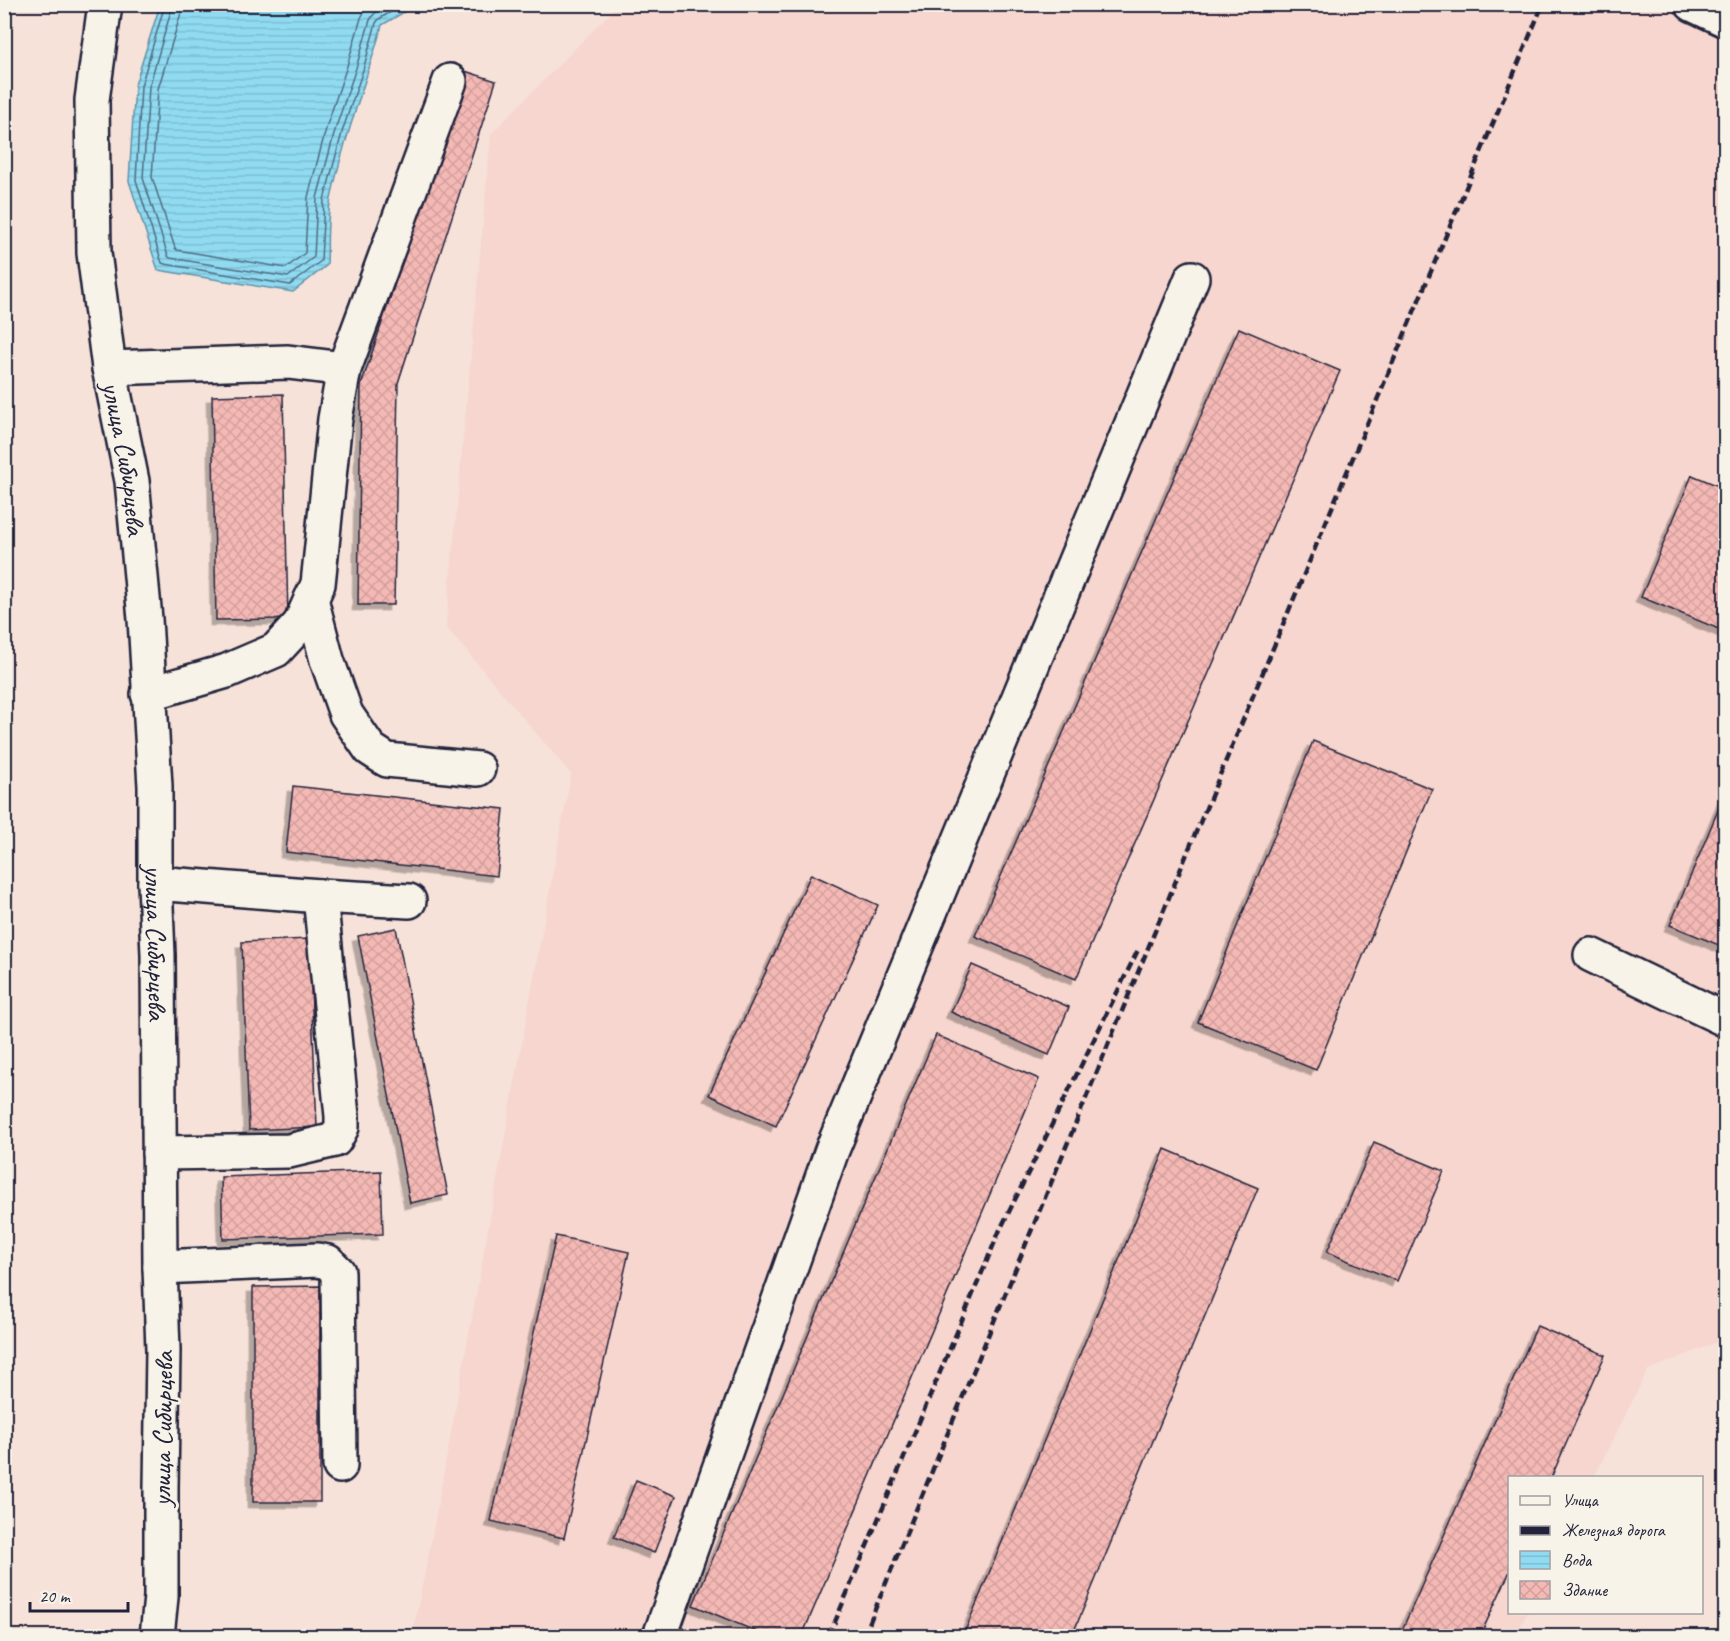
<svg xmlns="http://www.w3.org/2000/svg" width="1730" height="1641" viewBox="0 0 1730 1641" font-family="Caveat,sans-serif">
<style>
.built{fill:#f6d6ce}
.water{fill:url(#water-rules);stroke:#6491a8;stroke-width:1.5}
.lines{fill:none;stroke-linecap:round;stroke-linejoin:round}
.shore{stroke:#4e6c84;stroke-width:1.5}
.building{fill:url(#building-cross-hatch);stroke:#22223b;stroke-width:1.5;filter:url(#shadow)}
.minor-casing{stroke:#22223b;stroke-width:38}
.minor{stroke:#f7f3e8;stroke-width:33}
.rail{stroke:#22223b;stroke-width:4.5;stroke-dasharray:9 4.5;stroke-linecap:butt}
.labels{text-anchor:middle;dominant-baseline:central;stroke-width:6;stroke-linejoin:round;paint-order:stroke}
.street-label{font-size:28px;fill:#22223b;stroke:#f7f3e8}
</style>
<defs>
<pattern id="water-rules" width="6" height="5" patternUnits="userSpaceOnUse" patternTransform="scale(1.5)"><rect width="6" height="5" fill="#90dbf1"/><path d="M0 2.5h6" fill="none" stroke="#7cbcd0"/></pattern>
<pattern id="building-cross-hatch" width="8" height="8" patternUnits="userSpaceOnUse" patternTransform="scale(1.5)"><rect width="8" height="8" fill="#f5b9b5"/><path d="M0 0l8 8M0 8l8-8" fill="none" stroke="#d29f9d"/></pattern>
<filter id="shadow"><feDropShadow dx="-5.5" dy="5.5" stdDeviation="0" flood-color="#0004"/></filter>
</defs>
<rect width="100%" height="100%" fill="#f6e2d9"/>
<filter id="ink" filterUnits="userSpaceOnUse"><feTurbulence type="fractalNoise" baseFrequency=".0167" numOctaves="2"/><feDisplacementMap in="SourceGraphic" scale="12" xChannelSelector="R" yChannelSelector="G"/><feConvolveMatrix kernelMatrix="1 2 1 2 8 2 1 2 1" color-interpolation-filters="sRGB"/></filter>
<g filter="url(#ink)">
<!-- built -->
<path class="built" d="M 618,5 L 1725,5 L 1725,1339 L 1648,1370 L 1594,1477 L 1510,1478 L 1510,1612 L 1527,1613 L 1515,1636 L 412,1636 L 433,1532 L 571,774 L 446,627 L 491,134 Z"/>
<!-- water -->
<path class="water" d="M 160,5 L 416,5 L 382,25 C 366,83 343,140 331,199 C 326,220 328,243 327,265 L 293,292 L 158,270 L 129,181 L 135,85 Z"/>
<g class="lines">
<!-- shore -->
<g class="shore">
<path d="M 165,4 L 141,86 L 136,180 L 162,263 L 165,264 L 290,285 L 321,261 L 324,200 L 343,129 L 363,70 L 376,23 L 379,19 L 404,4"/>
<path d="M 173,4 L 149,87 L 143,178 L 168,256 L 170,258 L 288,277 L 314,257 L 317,198 L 336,127 L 356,68 L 370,20 L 374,14 L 389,4"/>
<path d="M 182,4 L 181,13 L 158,89 L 152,177 L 175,248 L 177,250 L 286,268 L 305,253 L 308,197 L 327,125 L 347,66 L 361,18 L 365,10 L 372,4"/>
</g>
</g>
<!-- building -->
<g class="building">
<path d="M 465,71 L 496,81 L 398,383 L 394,605 L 358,605 L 361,386 Z"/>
<path d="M 1239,328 L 1340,371 L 1076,979 L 975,936 Z"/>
<path d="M 283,394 L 288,619 L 216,620 L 212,396 Z"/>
<path d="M 1692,475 L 1726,489 L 1726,632 L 1641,597 Z"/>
<path d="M 1313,741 L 1432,789 L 1316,1070 L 1198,1022 Z"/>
<path d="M 293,786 L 504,809 L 497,876 L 286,852 Z"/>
<path d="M 1726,791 L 1726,948 L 1670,925 Z"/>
<path d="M 811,874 L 878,905 L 776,1126 L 709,1095 Z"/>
<path d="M 396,928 L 448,1195 L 410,1203 L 358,936 Z"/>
<path d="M 309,939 L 317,1127 L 249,1130 L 242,942 Z"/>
<path d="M 972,965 L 1069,1007 L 1049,1055 L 951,1012 Z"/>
<path d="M 936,1035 L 1039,1079 L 802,1636 L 767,1636 L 693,1605 Z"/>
<path d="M 1374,1142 L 1444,1171 L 1397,1281 L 1327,1252 Z"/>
<path d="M 1165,1149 L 1258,1188 L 1072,1636 L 963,1636 Z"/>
<path d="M 381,1171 L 383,1234 L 223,1239 L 221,1177 Z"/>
<path d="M 556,1236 L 629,1252 L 564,1538 L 491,1521 Z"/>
<path d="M 320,1286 L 320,1502 L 253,1502 L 253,1287 Z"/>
<path d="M 1537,1326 L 1605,1355 L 1551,1478 L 1510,1478 L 1510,1571 L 1480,1636 L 1417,1636 L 1402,1630 Z"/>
<path d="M 636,1480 L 676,1496 L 654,1553 L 614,1537 Z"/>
</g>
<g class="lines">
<defs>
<g id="minor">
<path id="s1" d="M 105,4 L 92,100 L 94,253 L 109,368 L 132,481 L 145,619 L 155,786 L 155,883 L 158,955 L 160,1267 L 163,1350 L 161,1487 L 161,1597 L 157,1636"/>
<path d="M 1692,4 L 1726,20"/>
<path d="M 109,368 L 288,362 L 344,369"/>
<path d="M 311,599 L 327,660 L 346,714 L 370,749 L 387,760 L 478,769"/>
<path d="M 148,694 L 227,671 L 276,650 L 300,624 L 318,584 L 335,419 L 344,369 L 450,81"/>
<path d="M 155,883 L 320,896 L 409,901"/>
<path d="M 1591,955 L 1726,1020"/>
<path d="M 159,1153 L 289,1151 L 335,1140 L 342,1127 L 342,1116 L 320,896"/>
<path d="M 160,1267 L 317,1260 L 328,1262 L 338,1272 L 340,1466"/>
<path d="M 660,1636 L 832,1150 L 1192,278"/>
</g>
</defs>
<!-- minor casing -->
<use href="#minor" class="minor-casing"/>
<!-- minor -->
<use href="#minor" class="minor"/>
<!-- rail -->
<g class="rail">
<path d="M 829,1636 L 999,1232 L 1138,950"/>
<path d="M 864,1636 L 1191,844 L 1543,4"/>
</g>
</g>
</g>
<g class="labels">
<!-- street labels -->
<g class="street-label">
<text stroke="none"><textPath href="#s1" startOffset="458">улица Сибирцева</textPath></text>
<text stroke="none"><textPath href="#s1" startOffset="944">улица Сибирцева</textPath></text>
<text transform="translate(162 1429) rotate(-89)">улица Сибирцева</text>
</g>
</g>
<!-- margin -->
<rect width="1730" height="1641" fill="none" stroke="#f7f3e8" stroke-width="24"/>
<rect x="12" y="12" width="1706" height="1617" fill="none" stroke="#22223b" stroke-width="2" filter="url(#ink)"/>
<!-- legend -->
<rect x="1508" y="1476" width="195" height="138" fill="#f7f3e8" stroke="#a29fa3" stroke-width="1.5"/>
<rect x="1520" y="1496" width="30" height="9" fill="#f7f3e8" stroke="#a29fa3" stroke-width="1.5"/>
<text x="1562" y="1506" font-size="18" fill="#22223b">Улица</text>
<rect x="1520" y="1526" width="30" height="9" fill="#22223b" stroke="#a29fa3" stroke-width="1.5"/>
<text x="1562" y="1536" font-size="18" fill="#22223b">Железная дорога</text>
<rect x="1520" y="1551" width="30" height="18" fill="url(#water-rules)" stroke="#a29fa3" stroke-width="1.5"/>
<text x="1562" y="1566" font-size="18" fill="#22223b">Вода</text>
<rect x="1520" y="1581" width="30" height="18" fill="url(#building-cross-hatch)" stroke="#a29fa3" stroke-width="1.5"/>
<text x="1562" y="1596" font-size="18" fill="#22223b">Здание</text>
<!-- scale -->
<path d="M30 1602v9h98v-9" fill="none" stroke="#22223b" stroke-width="3"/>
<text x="39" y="1602" font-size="18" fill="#22223b" stroke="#f7f3e8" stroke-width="4.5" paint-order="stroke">20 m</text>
</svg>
